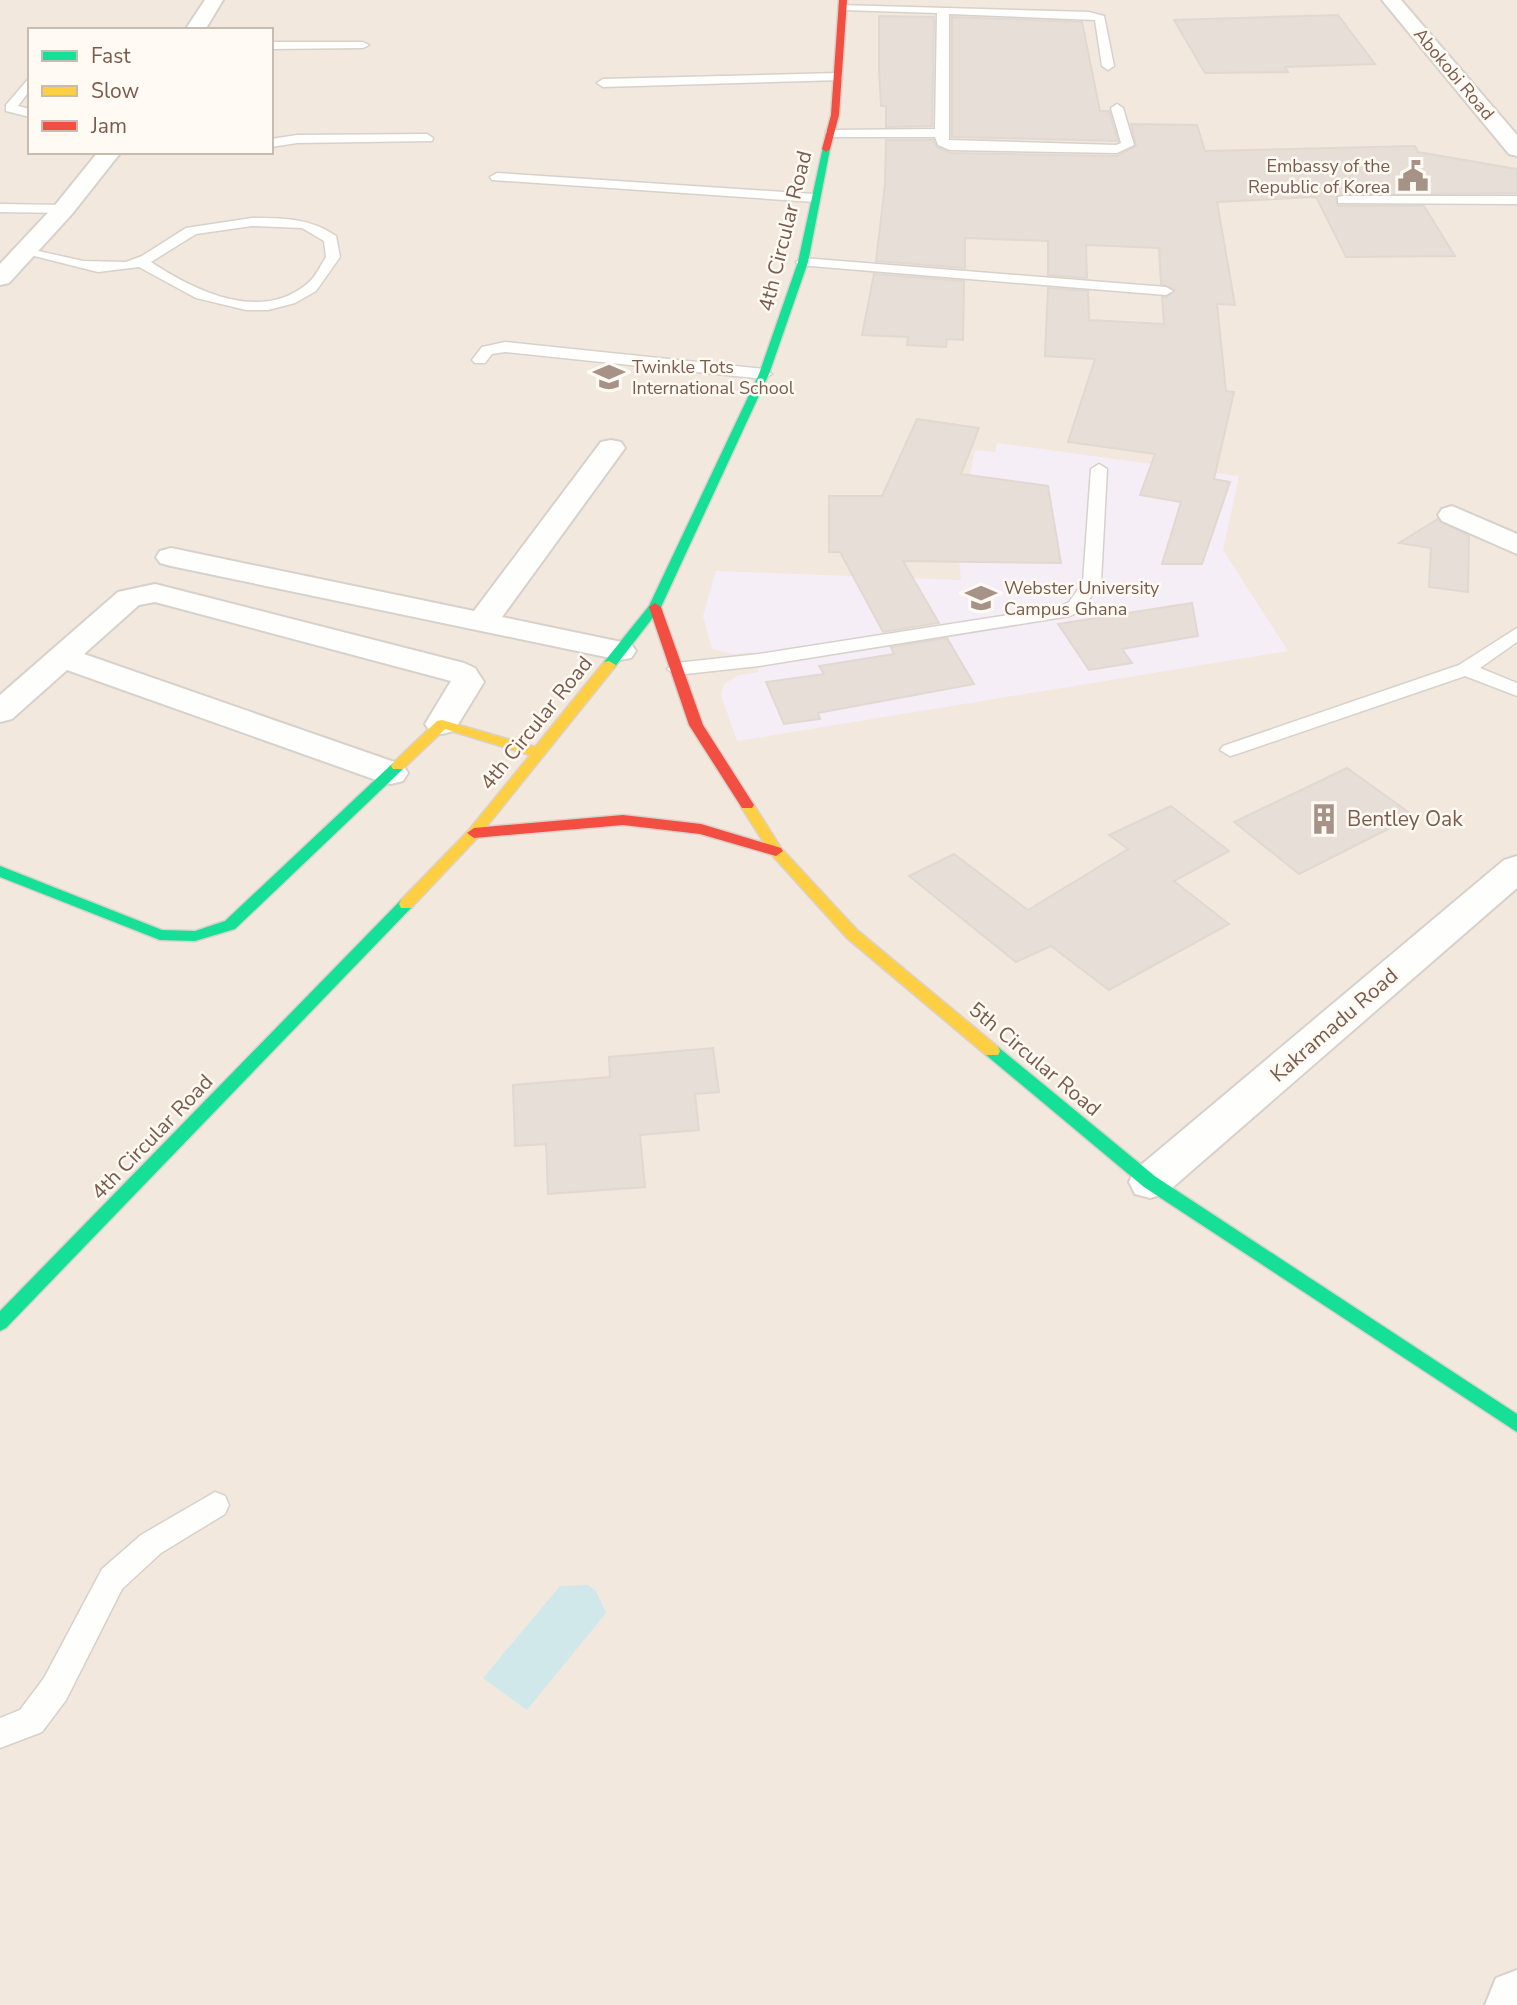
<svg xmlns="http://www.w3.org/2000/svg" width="1517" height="2005" viewBox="0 0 1517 2005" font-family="'Nunito Sans',sans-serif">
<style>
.residential{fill:#f2e8de;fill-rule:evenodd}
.education{fill:#f6eef6}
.water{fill:#d0e8ea}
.building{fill:#e6ded7;stroke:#e2d8d2;stroke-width:2}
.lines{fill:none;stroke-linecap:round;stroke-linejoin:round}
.lane-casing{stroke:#d7d1cb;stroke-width:3}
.street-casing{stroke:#d7d1cb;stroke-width:4}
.fast-casing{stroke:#d9d2cb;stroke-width:3}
.slow-casing{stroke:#d9d2cb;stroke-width:3}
.jam-casing{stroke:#d9d2cb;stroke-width:3}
.lane{fill:#fefefd;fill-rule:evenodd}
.street{fill:#fefefd;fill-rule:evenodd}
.fast{fill:#16e098;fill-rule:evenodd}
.slow{fill:#ffcf43;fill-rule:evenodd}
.jam{fill:#f24e42;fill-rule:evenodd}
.labels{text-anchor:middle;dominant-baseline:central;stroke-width:5;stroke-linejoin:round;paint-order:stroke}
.far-street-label{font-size:18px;fill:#7a5c4d;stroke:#fffaf3}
.far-poi-label{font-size:18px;fill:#7a5c4d;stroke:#fffaf3;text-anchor:start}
.street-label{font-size:21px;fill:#7a5c4d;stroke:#fffaf3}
.poi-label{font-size:21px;fill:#7a5c4d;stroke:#fffaf3;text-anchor:start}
</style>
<rect width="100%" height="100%" fill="#f9f5f0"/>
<!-- residential -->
<path class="residential" d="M 0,0 L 1517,0 L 1517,2005 L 0,2005 ZM 30,30 L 271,30 L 271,152 L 30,152 Z"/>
<!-- education -->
<path class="education" d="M 997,443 L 1239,476 L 1223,550 L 1288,651 L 737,741 L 721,695 L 724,684 L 739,675 L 759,672 L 751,652 L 733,654 L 712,649 L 703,616 L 716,571 L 961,580 L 953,498 L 965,498 L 975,450 L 995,452 Z"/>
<!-- water -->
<path class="water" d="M 588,1585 L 596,1591 L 606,1613 L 527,1710 L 483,1678 L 560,1586 Z"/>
<!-- building -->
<g class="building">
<path d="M 1338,15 L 1375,64 L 1285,67 L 1288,72 L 1205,73 L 1174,20 Z"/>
<path d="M 879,16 L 934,17 L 932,126 L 886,127 L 886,106 L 881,106 L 879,70 Z"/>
<path d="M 952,17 L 1082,22 L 1100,111 L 1109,111 L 1118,141 L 952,137 Z"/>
<path d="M 1131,124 L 1197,125 L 1205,151 L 1415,146 L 1418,152 L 1517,169 L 1517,193 L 1336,195 L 1338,206 L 1424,206 L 1455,256 L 1346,257 L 1316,197 L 1217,202 L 1235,305 L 1217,304 L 1226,391 L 1234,392 L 1214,479 L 1230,482 L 1202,564 L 1162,564 L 1181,502 L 1140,495 L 1155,454 L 1068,442 L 1095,359 L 1045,356 L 1048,288 L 1088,291 L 1089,320 L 1164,324 L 1162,297 L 1167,297 L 1175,290 L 1161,284 L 1159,248 L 1086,245 L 1087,278 L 1048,275 L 1048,241 L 965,238 L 965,268 L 876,261 L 885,185 L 886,140 L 933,140 L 937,147 L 950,153 L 1117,156 L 1136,146 Z"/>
<path d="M 874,274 L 964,281 L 963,340 L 947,339 L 946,347 L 907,345 L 908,337 L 862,335 Z"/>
<path d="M 917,419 L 979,428 L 961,474 L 1048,486 L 1061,563 L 903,561 L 939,623 L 883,632 L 840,552 L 829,552 L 829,496 L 882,496 Z"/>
<path d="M 1438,519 L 1469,536 L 1468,592 L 1429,587 L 1431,548 L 1399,543 Z"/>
<path d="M 1192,603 L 1198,636 L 1122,649 L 1132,663 L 1089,670 L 1058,624 Z"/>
<path d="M 947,638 L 974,684 L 818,713 L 820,719 L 784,724 L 766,682 L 824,674 L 819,666 L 894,654 L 891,647 Z"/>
<path d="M 1347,768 L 1414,816 L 1299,874 L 1234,822 Z"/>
<path d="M 1171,806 L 1229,851 L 1174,881 L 1229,924 L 1109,990 L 1051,946 L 1016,962 L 909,876 L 954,854 L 1028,910 L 1128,849 L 1109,835 Z"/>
<path d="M 713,1048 L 719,1092 L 695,1094 L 699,1130 L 640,1135 L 645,1187 L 548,1194 L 546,1144 L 515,1146 L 513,1085 L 610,1077 L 609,1057 Z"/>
</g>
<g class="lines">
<defs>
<g id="lane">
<path d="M 839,5 L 1089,12 L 1104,16 L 1114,66 L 1108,70 L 1102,66 L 1095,20 L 949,14 L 949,140 L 1116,145 L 1121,143 L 1111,108 L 1117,104 L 1123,108 L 1134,145 L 1117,153 L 950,150 L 938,145 L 935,137 L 826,137 L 826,131 L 830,130 L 935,129 L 937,13 L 843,10 L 839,9 Z"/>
<path d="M 271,42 L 363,42 L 369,45 L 363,48 L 271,49 Z"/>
<path d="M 838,73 L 842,74 L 842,80 L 603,87 L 597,83 L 603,79 Z"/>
<path d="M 30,77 L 30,90 L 18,106 L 30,109 L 30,117 L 6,111 L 6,105 Z"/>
<path d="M 427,134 L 433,138 L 432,141 L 297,143 L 271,147 L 271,139 L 297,135 Z"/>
<path d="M 497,173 L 814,194 L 821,198 L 814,202 L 492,180 L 490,177 Z"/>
<path d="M 1343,196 L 1517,196 L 1517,204 L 1338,203 L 1338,197 Z"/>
<path d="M 0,204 L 64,205 L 71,209 L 64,213 L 0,212 Z"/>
<path d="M 252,218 C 283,218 310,218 336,236 L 340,257 L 316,291 L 295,303 L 268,310 L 246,310 L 196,298 L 139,267 L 98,272 L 18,252 L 25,248 L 83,261 L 126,262 L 142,256 L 186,228 ZM 252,226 L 302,228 L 324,241 L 326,257 C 320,266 316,277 307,284 C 260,323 195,291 151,262 L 196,234 Z"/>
<path d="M 803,258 L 1166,287 L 1173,291 L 1166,295 L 798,265 L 796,262 Z"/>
<path d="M 505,342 L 764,369 L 772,374 L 764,379 L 505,352 L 492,354 L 485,363 L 475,363 L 472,360 L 482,347 Z"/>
<path d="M 1099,464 L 1107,469 L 1101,582 L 1082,610 L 1070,616 L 759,666 L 676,675 L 667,669 L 676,663 L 759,654 L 1059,607 L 1069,602 L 1083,582 L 1091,469 Z"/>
<path d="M 1517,628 L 1517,642 L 1480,668 L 1517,683 L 1517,696 L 1465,676 L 1237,754 L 1230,756 L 1220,750 L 1223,746 L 1459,665 Z"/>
<path d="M 215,1492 L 225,1496 L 229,1505 L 225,1514 L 161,1553 L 122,1589 L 66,1700 L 42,1732 L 0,1748 L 0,1718 L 20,1710 L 44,1678 L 102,1569 L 141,1535 Z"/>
</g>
<g id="street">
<path d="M 205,0 L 223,0 L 205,30 L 185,30 Z"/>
<path d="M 1382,0 L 1401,0 L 1517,135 L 1517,156 L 1509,154 Z"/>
<path d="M 98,152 L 121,152 L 72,214 L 9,283 L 0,285 L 0,264 L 56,204 Z"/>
<path d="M 611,440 L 621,442 L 625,448 L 502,617 L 631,644 L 636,651 L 631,658 L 620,660 L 171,566 L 160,563 L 156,557 L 160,551 L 171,548 L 474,611 L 601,442 Z"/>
<path d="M 1452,506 L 1517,534 L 1517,554 L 1442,521 L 1438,515 L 1442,509 Z"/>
<path d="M 155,584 L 464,663 L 475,668 L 484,682 L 454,731 L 442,734 L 430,731 L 425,724 L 451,681 L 155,602 L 139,605 L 84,654 L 403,765 L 408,773 L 403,781 L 391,784 L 379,781 L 67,670 L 12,719 L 0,722 L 0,695 L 118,592 Z"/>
<path d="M 1517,856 L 1517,888 L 1165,1194 L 1150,1198 L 1135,1194 L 1129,1182 L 1135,1170 L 1504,860 Z"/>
<path d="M 1517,1970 L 1517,2005 L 1485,2005 L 1496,1978 Z"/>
</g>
<g id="fast">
<path d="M 823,147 L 830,149 L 808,262 L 769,374 L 661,607 L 614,668 L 604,668 L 604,662 L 649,606 L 759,374 L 798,262 Z"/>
<path d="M 398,762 L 405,766 L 403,769 L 235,929 L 195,941 L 160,940 L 0,877 L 0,866 L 162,930 L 195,931 L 225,921 L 393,763 Z"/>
<path d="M 406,899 L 413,904 L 411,908 L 6,1328 L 0,1331 L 0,1311 L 401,900 Z"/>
<path d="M 992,1045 L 998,1047 L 1156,1177 L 1517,1414 L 1517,1432 L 1144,1187 L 986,1055 L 984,1051 L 986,1047 Z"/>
</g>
<g id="slow">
<path d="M 609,661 L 616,665 L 614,668 L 479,836 L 411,908 L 401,908 L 399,904 L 401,900 L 469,830 L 530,755 L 445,729 L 403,769 L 393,769 L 391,766 L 393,763 L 437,721 L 442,720 L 535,747 L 604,662 Z"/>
<path d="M 747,800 L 752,802 L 781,848 L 857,930 L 998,1047 L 1000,1051 L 998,1055 L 986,1055 L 847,938 L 771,854 L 740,805 Z"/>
</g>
<g id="jam">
<path d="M 839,0 L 847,0 L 839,115 L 830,149 L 826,152 L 822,149 L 831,115 Z"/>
<path d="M 655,603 L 661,607 L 703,725 L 754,805 L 752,808 L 742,808 L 689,725 L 649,607 Z"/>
<path d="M 623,815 L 701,824 L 781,848 L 783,851 L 776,856 L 700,834 L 623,825 L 474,838 L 467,833 L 474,828 Z"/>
</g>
</defs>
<!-- lane casing -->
<use href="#lane" class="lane-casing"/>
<!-- street casing -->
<use href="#street" class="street-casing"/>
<!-- fast casing -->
<use href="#fast" class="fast-casing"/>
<!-- slow casing -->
<use href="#slow" class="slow-casing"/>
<!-- jam casing -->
<use href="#jam" class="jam-casing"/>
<!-- lane -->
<use href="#lane" class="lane"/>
<!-- street -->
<use href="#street" class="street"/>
<!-- fast -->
<use href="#fast" class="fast"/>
<!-- slow -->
<use href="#slow" class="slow"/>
<!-- jam -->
<use href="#jam" class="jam"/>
</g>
<!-- icons -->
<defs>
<symbol id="civic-bare" viewBox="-9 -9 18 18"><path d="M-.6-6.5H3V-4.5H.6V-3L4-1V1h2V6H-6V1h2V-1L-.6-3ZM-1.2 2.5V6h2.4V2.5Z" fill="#a69286" stroke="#fffaf3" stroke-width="2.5" paint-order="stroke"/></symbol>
<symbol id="school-bare" viewBox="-9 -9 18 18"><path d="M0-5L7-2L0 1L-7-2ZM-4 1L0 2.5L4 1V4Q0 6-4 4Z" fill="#a69286" stroke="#fffaf3" stroke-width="2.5" paint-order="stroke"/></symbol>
<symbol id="university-bare" viewBox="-9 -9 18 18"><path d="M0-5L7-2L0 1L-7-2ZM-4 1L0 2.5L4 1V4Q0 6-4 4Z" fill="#a69286" stroke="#fffaf3" stroke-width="2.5" paint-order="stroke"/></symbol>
<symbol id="building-bare" viewBox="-9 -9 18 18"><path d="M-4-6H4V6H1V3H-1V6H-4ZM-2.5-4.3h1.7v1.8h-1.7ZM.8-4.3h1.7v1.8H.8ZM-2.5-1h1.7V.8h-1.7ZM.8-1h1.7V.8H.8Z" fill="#a69286" stroke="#fffaf3" stroke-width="2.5" paint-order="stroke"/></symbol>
</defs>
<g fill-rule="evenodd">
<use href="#civic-bare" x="1391" y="154" width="44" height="44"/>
<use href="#school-bare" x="587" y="355" width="44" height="44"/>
<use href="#university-bare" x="959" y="576" width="44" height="44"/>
<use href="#building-bare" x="1302" y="797" width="44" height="44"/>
</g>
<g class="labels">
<!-- far-street labels -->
<g class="far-street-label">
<text transform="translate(1454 74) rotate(50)">Abokobi Road</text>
</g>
<!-- far-poi labels -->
<g class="far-poi-label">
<text x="1390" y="166" text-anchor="end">Embassy of the<tspan x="1390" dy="21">Republic of Korea</tspan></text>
<text x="632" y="367">Twinkle Tots<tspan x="632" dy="21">International School</tspan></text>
<text x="1004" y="588">Webster University<tspan x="1004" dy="21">Campus Ghana</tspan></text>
</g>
<!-- street labels -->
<g class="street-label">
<text transform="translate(785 231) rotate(-76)">4th Circular Road</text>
<text transform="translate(536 723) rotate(-51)">4th Circular Road</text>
<text transform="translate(1334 1025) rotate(-41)">Kakramadu Road</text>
<text transform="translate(1035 1059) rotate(40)">5th Circular Road</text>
<text transform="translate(152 1137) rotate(-46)">4th Circular Road</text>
</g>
<!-- poi labels -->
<g class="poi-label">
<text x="1347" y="819">Bentley Oak</text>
</g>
</g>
<!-- legend -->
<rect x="28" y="28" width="245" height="126" fill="#fffaf3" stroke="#cabbb1" stroke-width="2"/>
<rect x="42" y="51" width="35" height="10" fill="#16e098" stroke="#cabbb1" stroke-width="2"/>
<text x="91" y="63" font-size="21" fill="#7a5c4d">Fast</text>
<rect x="42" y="86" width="35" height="10" fill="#ffcf43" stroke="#cabbb1" stroke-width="2"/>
<text x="91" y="98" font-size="21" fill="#7a5c4d">Slow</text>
<rect x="42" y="121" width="35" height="10" fill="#f24e42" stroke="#cabbb1" stroke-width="2"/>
<text x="91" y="133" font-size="21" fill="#7a5c4d">Jam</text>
</svg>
